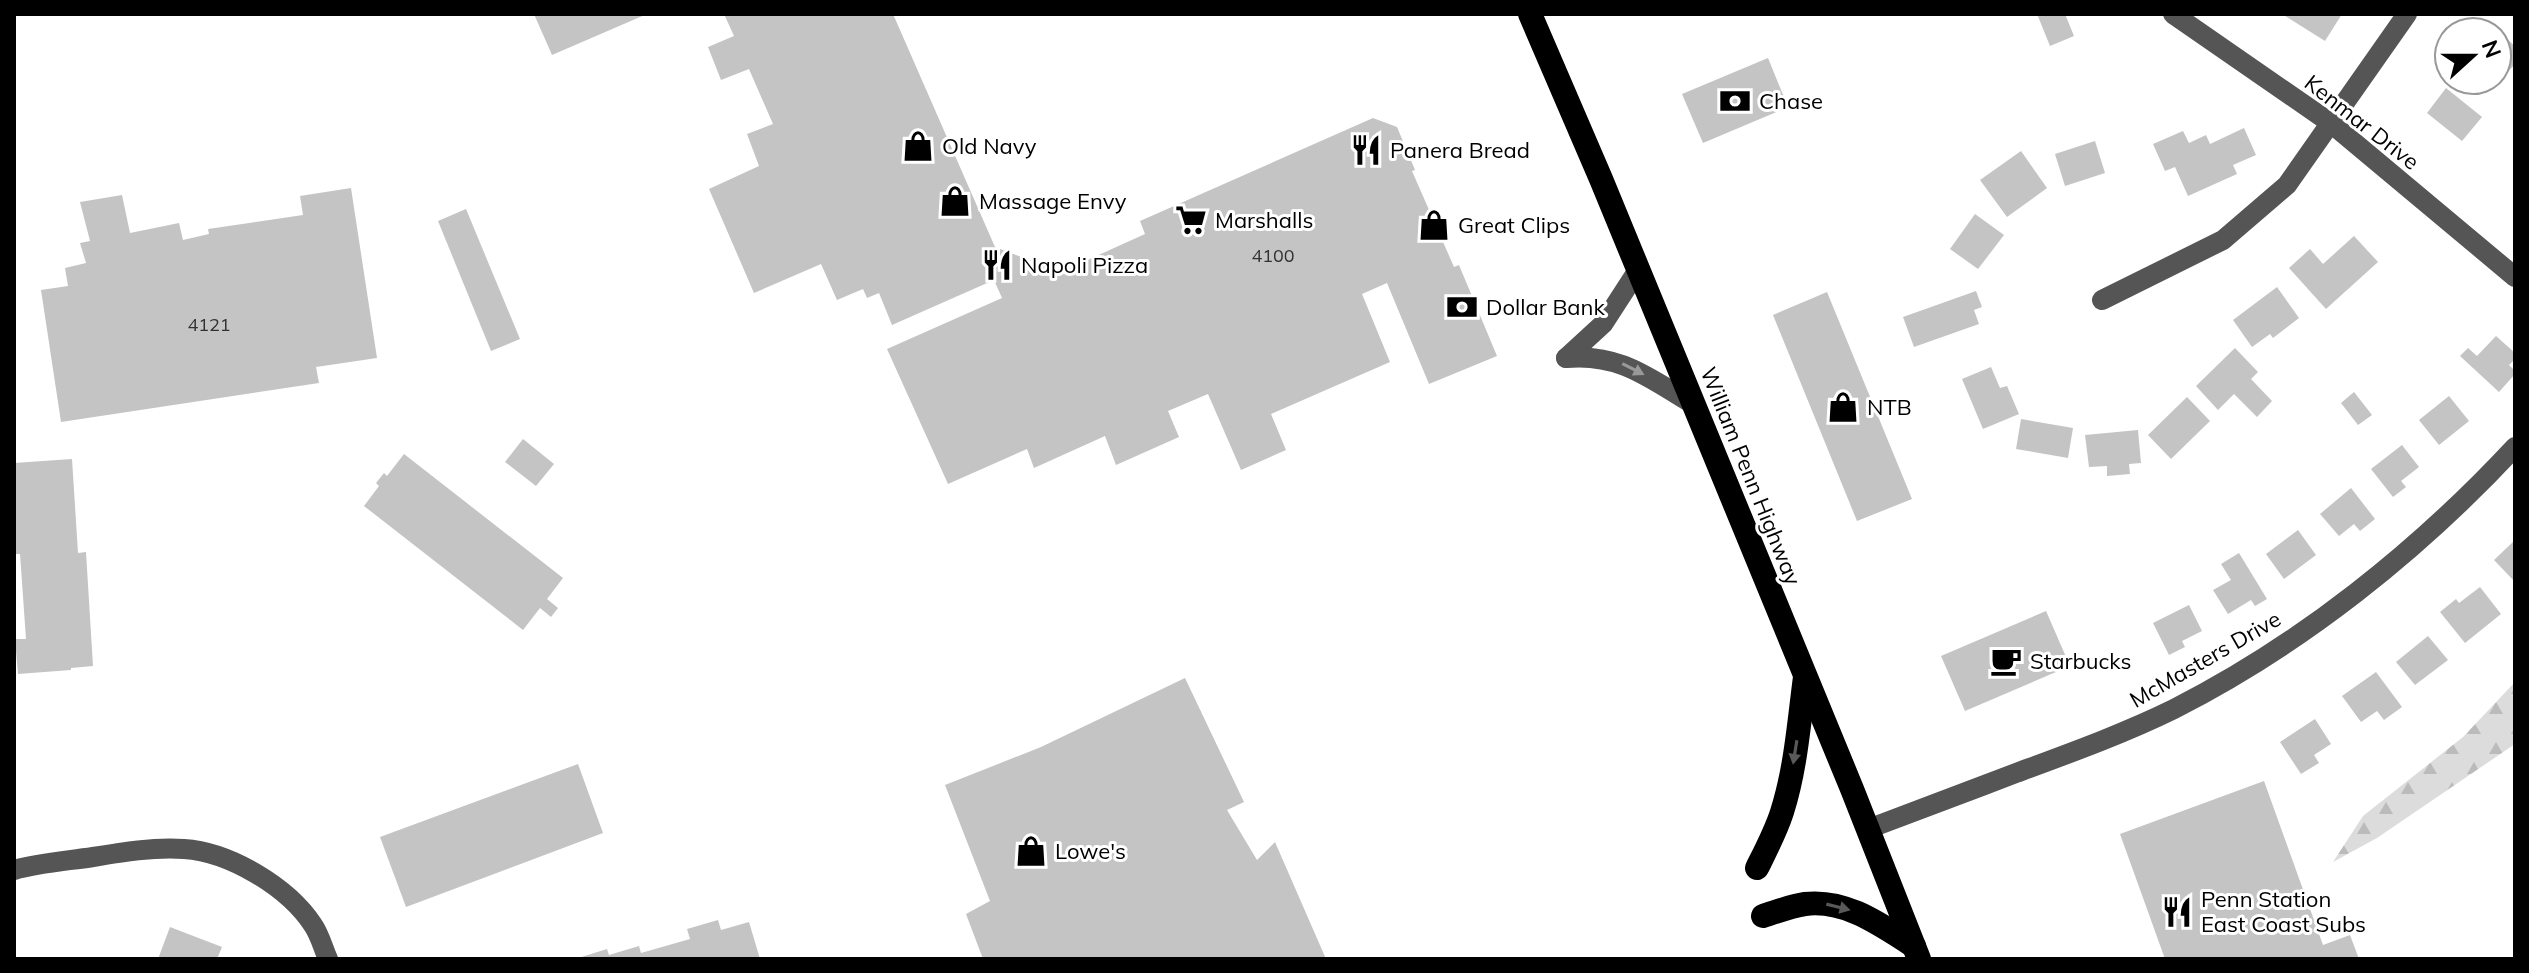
<svg xmlns="http://www.w3.org/2000/svg" width="2529" height="973" viewBox="0 0 2529 973" font-family="Mulish,sans-serif">
<style>
.forest{fill:url(#forest-firs)}
.building{fill:#c4c4c4}
.lines{fill:none;stroke-linecap:round;stroke-linejoin:round}
.minor{stroke:#555;stroke-width:20}
.highway{stroke:#000;stroke-width:24}
.oneway{fill:#999}
.oneway2{fill:#595959}
.labels{text-anchor:middle;dominant-baseline:central;stroke-width:6;stroke-linejoin:round;paint-order:stroke}
.number-label{font-size:18px;fill:#313131}
.poi-label{font-size:22px;fill:#000;stroke:#fff;text-anchor:start}
.street-label{font-size:22px;fill:#000;stroke:#fff}
</style>
<defs>
<pattern id="forest-firs" width="22" height="20" patternUnits="userSpaceOnUse" patternTransform="scale(2)"><rect width="22" height="20" fill="#dcdcdc"/><path d="M5 1l3.5 6h-7zM16 11l3.5 6h-7z" fill="#bbb"/></pattern>
</defs>
<rect width="100%" height="100%" fill="#fff"/>
<!-- forest -->
<path class="forest" d="M 2515,682 L 2515,744 L 2377,838 L 2333,862 L 2363,816 L 2463,737 Z"/>
<!-- building -->
<g class="building">
<path d="M 534,14 L 647,14 L 552,55 Z"/>
<path d="M 724,14 L 893,14 L 995,247 L 1045,266 L 1050,277 L 1145,234 L 1140,221 L 1373,118 L 1397,127 L 1415,170 L 1412,171 L 1454,267 L 1459,265 L 1497,356 L 1429,384 L 1387,283 L 1362,294 L 1390,362 L 1271,414 L 1286,450 L 1241,470 L 1208,394 L 1168,411 L 1179,437 L 1116,465 L 1105,436 L 1034,468 L 1027,449 L 948,484 L 887,349 L 1002,298 L 994,280 L 892,325 L 879,293 L 867,298 L 863,289 L 837,300 L 821,264 L 754,293 L 709,189 L 759,166 L 747,134 L 773,124 L 749,69 L 721,80 L 708,47 L 734,36 Z"/>
<path d="M 2037,14 L 2065,14 L 2074,36 L 2050,46 Z"/>
<path d="M 2282,14 L 2342,14 L 2325,41 Z"/>
<path d="M 2492,26 L 2515,46 L 2515,64 L 2499,82 L 2497,80 L 2497,32 L 2487,32 Z"/>
<path d="M 1768,58 L 1788,107 L 1703,143 L 1682,94 Z"/>
<path d="M 2446,88 L 2482,117 L 2462,141 L 2427,113 Z"/>
<path d="M 2244,128 L 2256,155 L 2233,165 L 2237,174 L 2188,196 L 2175,167 L 2165,171 L 2153,144 L 2183,131 L 2189,143 L 2206,135 L 2210,144 Z"/>
<path d="M 2095,141 L 2105,173 L 2065,186 L 2055,154 Z"/>
<path d="M 2021,151 L 2047,188 L 2007,217 L 1980,180 Z"/>
<path d="M 351,188 L 377,358 L 316,367 L 319,383 L 61,422 L 41,290 L 68,286 L 65,268 L 86,263 L 80,243 L 90,241 L 80,202 L 122,195 L 130,233 L 179,223 L 183,240 L 209,234 L 208,229 L 303,215 L 300,196 Z"/>
<path d="M 466,209 L 520,339 L 491,351 L 438,221 Z"/>
<path d="M 1975,214 L 2004,235 L 1978,269 L 1950,249 Z"/>
<path d="M 2354,236 L 2378,262 L 2326,309 L 2289,268 L 2310,249 L 2323,264 Z"/>
<path d="M 2277,287 L 2299,318 L 2273,338 L 2270,334 L 2252,347 L 2233,320 Z"/>
<path d="M 1976,291 L 1982,307 L 1974,310 L 1979,324 L 1914,347 L 1903,317 Z"/>
<path d="M 1827,292 L 1912,499 L 1857,521 L 1773,315 Z"/>
<path d="M 2496,336 L 2515,353 L 2515,359 L 2509,365 L 2515,371 L 2515,374 L 2499,392 L 2460,356 L 2468,348 L 2477,356 Z"/>
<path d="M 2235,348 L 2258,372 L 2251,379 L 2272,401 L 2257,417 L 2234,394 L 2218,410 L 2196,386 Z"/>
<path d="M 1991,367 L 2000,388 L 2007,386 L 2019,414 L 1983,429 L 1962,379 Z"/>
<path d="M 2354,392 L 2372,415 L 2358,425 L 2341,403 Z"/>
<path d="M 2449,396 L 2469,421 L 2439,445 L 2419,420 Z"/>
<path d="M 2187,397 L 2210,421 L 2171,459 L 2148,435 Z"/>
<path d="M 2021,419 L 2073,428 L 2068,458 L 2016,449 Z"/>
<path d="M 2138,430 L 2141,463 L 2129,464 L 2130,474 L 2107,476 L 2107,466 L 2089,467 L 2085,435 Z"/>
<path d="M 523,439 L 554,464 L 536,486 L 505,462 Z"/>
<path d="M 2402,445 L 2419,467 L 2401,481 L 2406,487 L 2393,497 L 2371,469 Z"/>
<path d="M 404,454 L 563,578 L 547,599 L 558,608 L 551,617 L 540,608 L 523,630 L 364,506 L 379,486 L 376,483 L 384,473 L 387,476 Z"/>
<path d="M 72,459 L 78,553 L 86,552 L 93,666 L 71,668 L 71,670 L 18,674 L 15,639 L 26,639 L 20,554 L 14,554 L 14,463 Z"/>
<path d="M 2351,488 L 2375,519 L 2360,531 L 2354,524 L 2339,536 L 2320,514 Z"/>
<path d="M 2298,530 L 2316,555 L 2284,579 L 2266,554 Z"/>
<path d="M 2515,540 L 2515,582 L 2494,560 Z"/>
<path d="M 2239,553 L 2267,599 L 2255,606 L 2251,600 L 2228,614 L 2213,590 L 2231,580 L 2221,564 Z"/>
<path d="M 2480,587 L 2501,614 L 2465,643 L 2440,612 L 2456,599 L 2459,603 Z"/>
<path d="M 2189,605 L 2202,631 L 2182,641 L 2185,647 L 2169,655 L 2153,623 Z"/>
<path d="M 2046,611 L 2070,666 L 1965,711 L 1941,656 Z"/>
<path d="M 2428,636 L 2448,660 L 2415,685 L 2396,662 Z"/>
<path d="M 2376,672 L 2402,707 L 2384,720 L 2377,711 L 2361,722 L 2342,696 Z"/>
<path d="M 1185,678 L 1244,802 L 1227,810 L 1257,860 L 1275,842 L 1326,959 L 983,959 L 966,914 L 990,901 L 945,785 L 1041,747 Z"/>
<path d="M 2315,719 L 2331,744 L 2314,755 L 2319,763 L 2301,774 L 2280,742 Z"/>
<path d="M 578,764 L 603,833 L 406,907 L 380,837 Z"/>
<path d="M 2264,781 L 2323,945 L 2350,935 L 2359,959 L 2165,959 L 2120,834 Z"/>
<path d="M 718,920 L 721,930 L 749,922 L 760,959 L 575,959 L 607,949 L 609,955 L 639,946 L 641,953 L 690,939 L 687,929 Z"/>
<path d="M 170,927 L 222,947 L 217,959 L 158,959 Z"/>
</g>
<g class="lines">
<!-- minor -->
<g class="minor">
<path d="M 2173,14 L 2332,124 L 2515,277"/>
<path d="M 2102,300 L 2223,240 L 2287,185 L 2407,14"/>
<path d="M 1566,358 C 1620,353 1649,378 1693,404"/>
<path d="M 1566,358 L 1603,324 L 1638,270"/>
<path d="M 1868,829 C 1918,810 1967,792 2016,773 C 2070,753 2123,734 2174,709 C 2302,644 2418,551 2515,447"/>
<path d="M 14,870 C 39,863 67,861 93,857 C 123,852 153,847 184,849 C 230,852 288,887 313,925 C 320,935 323,948 328,959"/>
</g>
<!-- highway -->
<g class="highway">
<path d="M 1530,14 L 1601,179 L 1852,789 L 1919,959"/>
<path d="M 1757,868 C 1766,850 1776,831 1782,812 C 1796,768 1799,722 1805,677"/>
<path d="M 1763,916 C 1776,912 1791,906 1805,904 C 1846,899 1881,925 1914,946"/>
</g>
</g>
<!-- one-way arrows -->
<defs><path id="oneway-solid" d="M-6-.8H1V-3.2L6.5 0L1 3.2V.8H-6Z" transform="scale(2)"/></defs>
<use class="oneway" href="#oneway-solid" transform="translate(1633 369) rotate(27)"/>
<g class="oneway2">
<use href="#oneway-solid" transform="translate(1795 752) rotate(99)"/>
<use href="#oneway-solid" transform="translate(1838 907) rotate(14)"/>
</g>
<!-- icons -->
<defs>
<symbol id="bank-bare" viewBox="-9 -9 18 18"><path d="M-6-4H6V4H-6ZM0-2.3a2.3 2.3 0 1 0 0 4.6a2.3 2.3 0 1 0 0-4.6Z" fill="#000" stroke="#fff" stroke-width="2.5" paint-order="stroke"/></symbol>
<symbol id="shop-bare" viewBox="-9 -9 18 18"><path d="M-5-2.5h2.3a2.7 3.5 0 0 1 5.4 0H5L5.5 6h-11ZM-1.5-2.5h3a1.5 2.3 0 0 0-3 0Z" fill="#000" stroke="#fff" stroke-width="2.5" paint-order="stroke"/></symbol>
<symbol id="restaurant-bare" viewBox="-9 -9 18 18"><path d="M-5-6h1v4h1v-4h1v4h1v-4h1v5L-1.5 .5V6h-2V.5L-5-1ZM5-6V6H3V1.5H1.5Q1.5-4 5-6Z" fill="#000" stroke="#fff" stroke-width="2.5" paint-order="stroke"/></symbol>
<symbol id="supermarket-bare" viewBox="-9 -9 18 18"><path d="M-6-5.5h2.5l.6 2H6L4.5 2H-2.5L-4.4-4H-6ZM-1.5 3.2a1.3 1.3 0 1 0 .1 0ZM3 3.2a1.3 1.3 0 1 0 .1 0Z" fill="#000" stroke="#fff" stroke-width="2.5" paint-order="stroke"/></symbol>
<symbol id="cafe-bare" viewBox="-9 -9 18 18"><path d="M-5.5-4.5H6V0H3Q3 3.5 0 3.5H-2.5Q-5.5 3.5-5.5 0ZM3-3.2v2h1.7v-2ZM-6 4.5H4V6H-6Z" fill="#000" stroke="#fff" stroke-width="2.5" paint-order="stroke"/></symbol>
</defs>
<g fill-rule="evenodd">
<use href="#bank-bare" x="1713" y="79" width="44" height="44"/>
<use href="#shop-bare" x="896" y="124" width="44" height="44"/>
<use href="#restaurant-bare" x="1344" y="128" width="44" height="44"/>
<use href="#shop-bare" x="933" y="179" width="44" height="44"/>
<use href="#supermarket-bare" x="1169" y="198" width="44" height="44"/>
<use href="#shop-bare" x="1412" y="203" width="44" height="44"/>
<use href="#restaurant-bare" x="975" y="243" width="44" height="44"/>
<use href="#bank-bare" x="1440" y="285" width="44" height="44"/>
<use href="#shop-bare" x="1821" y="385" width="44" height="44"/>
<use href="#cafe-bare" x="1984" y="639" width="44" height="44"/>
<use href="#shop-bare" x="1009" y="829" width="44" height="44"/>
<use href="#restaurant-bare" x="2155" y="890" width="44" height="44"/>
</g>
<g class="labels">
<!-- number labels -->
<g class="number-label">
<text x="1273" y="255">4100</text>
<text x="209" y="324">4121</text>
</g>
<!-- poi labels -->
<g class="poi-label">
<text x="1759" y="101">Chase</text>
<text x="942" y="146">Old Navy</text>
<text x="1390" y="150">Panera Bread</text>
<text x="979" y="201">Massage Envy</text>
<text x="1215" y="220">Marshalls</text>
<text x="1458" y="225">Great Clips</text>
<text x="1021" y="265">Napoli Pizza</text>
<text x="1486" y="307">Dollar Bank</text>
<text x="1867" y="407">NTB</text>
<text x="2030" y="661">Starbucks</text>
<text x="1055" y="851">Lowe's</text>
<text x="2201" y="899">Penn Station<tspan x="2201" dy="25">East Coast Subs</tspan></text>
</g>
<!-- street labels -->
<g class="street-label">
<text transform="translate(2362 122) rotate(38)">Kenmar Drive</text>
<text transform="translate(1751 476) rotate(68)">William Penn Highway</text>
<text transform="translate(2205 659) rotate(-30)">McMasters Drive</text>
</g>
</g>
<!-- border -->
<rect width="2529" height="973" fill="none" stroke="#000000" stroke-width="32"/>
<!-- north arrow -->
<g transform="translate(2473 56) rotate(69)"><circle r="38" fill="#ffffff" stroke="#999999" stroke-width="2"/>
<path d="M0-6L14 30L0 20L-14 30Z" fill="#000000"/>
<text y="-12" font-size="22" font-weight="bold" text-anchor="middle" fill="#000000">N</text>
</g>
</svg>
